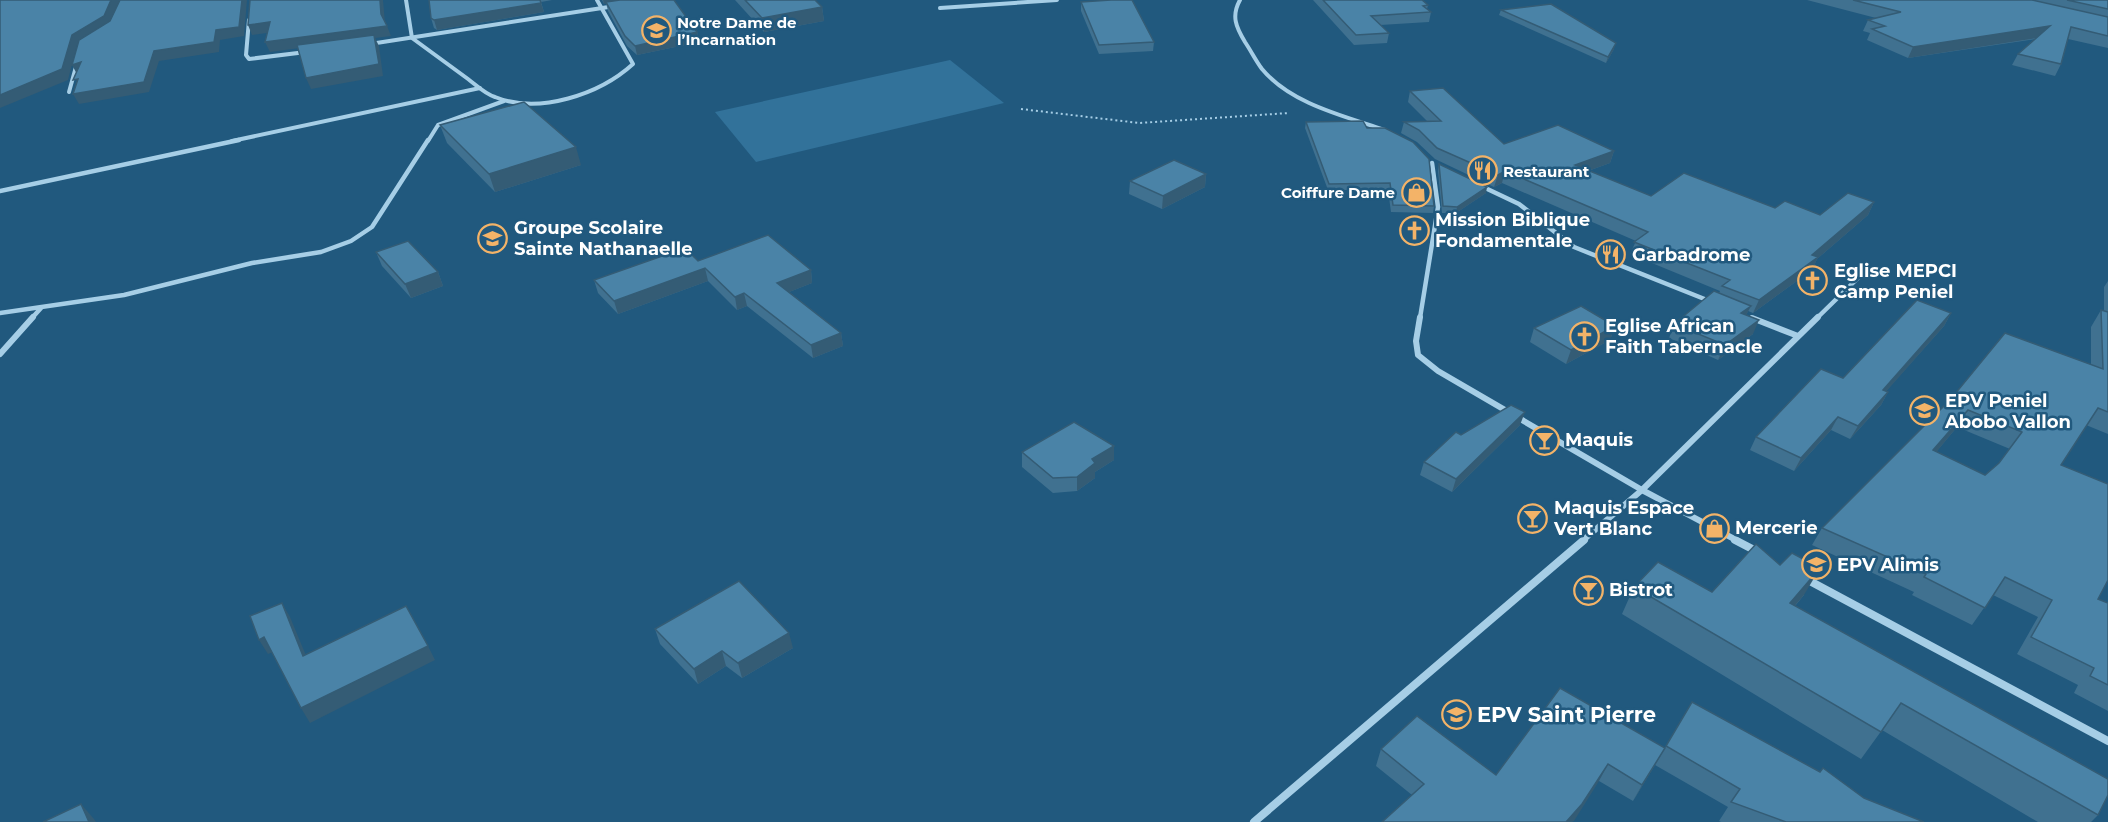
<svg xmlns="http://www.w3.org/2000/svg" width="2108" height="822" viewBox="0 0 2108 822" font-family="Montserrat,sans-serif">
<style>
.green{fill:#32729a}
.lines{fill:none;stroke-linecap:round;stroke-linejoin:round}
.path{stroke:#a6cee6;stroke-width:2;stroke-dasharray:2 3;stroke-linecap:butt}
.minor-far3{stroke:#a6cee6;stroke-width:4}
.minor-far2{stroke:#a6cee6;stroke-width:4.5}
.minor-far1{stroke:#a6cee6;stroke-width:6}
.minor{stroke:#a6cee6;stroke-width:8}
.wall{fill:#407190;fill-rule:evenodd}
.shaded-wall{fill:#345c75}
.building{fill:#4a83a7;stroke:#345c75;stroke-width:1.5;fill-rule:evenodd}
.labels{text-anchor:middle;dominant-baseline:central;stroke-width:5;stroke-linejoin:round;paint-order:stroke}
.far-poi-label{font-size:15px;font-weight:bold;fill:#fff;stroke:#21597e;text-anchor:start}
.poi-label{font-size:18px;font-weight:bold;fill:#fff;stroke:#21597e;text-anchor:start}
.near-poi-label{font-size:21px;font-weight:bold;fill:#fff;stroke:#21597e;text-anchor:start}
</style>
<rect width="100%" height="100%" fill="#21597e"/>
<!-- green -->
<path class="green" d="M 950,60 L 1004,103 L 756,162 L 715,112 Z"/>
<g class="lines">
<!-- path -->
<path class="path" d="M 1021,109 L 1139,123 L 1289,113"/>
<!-- minor-far3 -->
<g class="minor-far3">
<path d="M 406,0 L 412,38 C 431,52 449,65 468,79 C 476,85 485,94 495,97 C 539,115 600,94 633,64 L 597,0"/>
<path d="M 1240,0 C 1231,16 1236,27 1245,42 C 1251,51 1256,61 1262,69 C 1291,104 1344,116 1385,130"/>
<path d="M 940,8 L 1057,0"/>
<path d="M 249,20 L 246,55 L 249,59 L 306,52"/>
<path d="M 370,44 L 615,6"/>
<path d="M 69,92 L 77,63"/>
<path d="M 232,141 L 480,88"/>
<path d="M 428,141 L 438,125 L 504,101"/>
</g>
<!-- minor-far2 -->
<g class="minor-far2">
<path d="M 1481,186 L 1519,204 L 1574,247 L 1712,302"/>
<path d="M 0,191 L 239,140"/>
<path d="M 0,313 L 124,295 L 252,263 L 321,252 L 351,241 L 372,227 L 428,140"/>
<path d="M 32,318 L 41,308"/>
<path d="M 1420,318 L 1438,207 L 1432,163"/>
<path d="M 1817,318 L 1861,275"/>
</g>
<!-- minor-far1 -->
<g class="minor-far1">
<path d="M 1420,317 L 1416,341 L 1418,355 L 1438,371 L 1642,490 L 1738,541"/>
<path d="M 1752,318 L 1798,336"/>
<path d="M 0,354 L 33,317"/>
<path d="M 1582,541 L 1642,490 L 1818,317"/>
</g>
<!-- minor -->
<g class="minor">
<path d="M 1735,540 L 1758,552"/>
<path d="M 1806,579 L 2108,741"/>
<path d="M 1254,822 L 1584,540"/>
</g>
</g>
<!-- wall -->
<g class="wall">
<path d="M 429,0 L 552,0 L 541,2 L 544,12 L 437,30 L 434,28 L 431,18 Z"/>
<path d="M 602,0 L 674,0 L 697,32 L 699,42 L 637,55 L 627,46 L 608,11 L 606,3 L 604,4 Z"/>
<path d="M 735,0 L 815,0 L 822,7 L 824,21 L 764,32 Z"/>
<path d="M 1313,0 L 1422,0 L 1428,5 L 1427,9 L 1431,12 L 1429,22 L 1380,25 L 1389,33 L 1387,43 L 1354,45 Z"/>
<path d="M 1807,0 L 2108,0 L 2108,48 L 2068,39 L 2061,64 L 2055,76 L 2012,65 L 2018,54 L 2036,39 L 1908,58 L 1867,40 L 1870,33 L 1863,31 L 1868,20 L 1876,18 Z"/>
<path d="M 1081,2 L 1154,42 L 1153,51 L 1099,54 L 1081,11 Z"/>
<path d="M 1501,10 L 1614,49 L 1606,63 L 1499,15 Z"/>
<path d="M 1410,91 L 1504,144 L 1614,151 L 1610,163 L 1588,171 L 1651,196 L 1775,208 L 1820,215 L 1874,202 L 1868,215 L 1817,259 L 1812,270 L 1753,313 L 1748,311 L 1746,315 L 1753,334 L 1718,360 L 1669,338 L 1674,324 L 1719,293 L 1720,291 L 1630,254 L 1636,241 L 1502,183 L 1494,187 L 1435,159 L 1417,142 L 1401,133 L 1404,122 L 1427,121 L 1408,102 Z"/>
<path d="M 1306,122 L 1367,128 L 1434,206 L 1433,213 L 1391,212 L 1388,190 L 1328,190 L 1305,128 Z"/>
<path d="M 440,125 L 581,165 L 495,192 L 447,143 Z"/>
<path d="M 1439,164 L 1486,193 L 1456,213 L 1442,213 L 1438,171 Z"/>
<path d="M 1206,174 L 1205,187 L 1162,209 L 1129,194 L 1130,181 Z"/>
<path d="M 376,252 L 438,272 L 443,286 L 411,298 L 382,266 Z"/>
<path d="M 698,261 L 811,270 L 812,283 L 789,292 L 841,333 L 843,346 L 813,358 L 747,306 L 737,310 L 708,281 L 618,314 L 598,293 L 594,280 Z"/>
<path d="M 2108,281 L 2108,434 L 2086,425 L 2061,465 L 2098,599 L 2108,603 L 2108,711 L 2074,693 L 2078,685 L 2017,654 L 2038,617 L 1993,595 L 1972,625 L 1912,595 L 1914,592 L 1812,545 L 1822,528 L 1950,400 L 2091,365 L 2091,327 L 2101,310 L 2104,311 L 2104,287 ZM 1957,427 L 2010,449 L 1999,463 L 1985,475 L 1936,452 Z"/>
<path d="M 1951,313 L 1944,326 L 1886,391 L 1888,392 L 1881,405 L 1850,439 L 1831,430 L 1794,471 L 1750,450 L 1756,437 L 1843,378 Z"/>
<path d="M 1615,326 L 1610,340 L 1566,364 L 1530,342 L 1534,328 Z"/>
<path d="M 1520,425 L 1452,492 L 1420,475 L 1424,462 L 1461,435 Z"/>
<path d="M 1114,446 L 1114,460 L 1095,472 L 1095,478 L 1077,491 L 1053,493 L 1022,467 L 1022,452 Z"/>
<path d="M 1780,565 L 1804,595 L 1795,606 L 2098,815 L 2091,822 L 2038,822 L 1882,730 L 1861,759 L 1622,614 L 1634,587 L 1712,592 Z"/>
<path d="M 655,629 L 793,648 L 742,678 L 726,666 L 698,684 L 660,644 Z"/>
<path d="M 1692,702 L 1864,798 L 1924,822 L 1721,822 L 1719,821 L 1728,807 L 1655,765 L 1633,801 L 1599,781 L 1412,795 L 1376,766 L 1381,749 L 1496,775 L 1665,748 Z"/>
</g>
<!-- shaded-wall -->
<g class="shaded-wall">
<path d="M 111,0 L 120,0 L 109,25 L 77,45 L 68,80 L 0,108 L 0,95 Z"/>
<path d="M 242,0 L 247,0 L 244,36 L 220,40 L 219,52 L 159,61 L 149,92 L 79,104 L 73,94 L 154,51 Z"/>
<path d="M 380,0 L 383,0 L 385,23 L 381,14 Z"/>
<path d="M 603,0 L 628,0 L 604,4 Z"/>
<path d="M 541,3 L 544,12 L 437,30 L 434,20 Z"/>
<path d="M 822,7 L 824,21 L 764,32 L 762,18 Z"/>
<path d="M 270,22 L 274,32 L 252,35 L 248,25 Z"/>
<path d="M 387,26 L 391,36 L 375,38 L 379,46 L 383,76 L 311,89 L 306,78 L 375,38 L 270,52 L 265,42 Z"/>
<path d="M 2050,26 L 2044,37 L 1908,58 L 1913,47 Z"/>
<path d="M 697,32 L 699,42 L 637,55 L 635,46 Z"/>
<path d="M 1616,43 L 1614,49 L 1606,63 L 1608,57 Z"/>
<path d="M 81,62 L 78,76 L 72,65 Z"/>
<path d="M 576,147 L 581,165 L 495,192 L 489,174 Z"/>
<path d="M 1614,151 L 1610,163 L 1571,177 L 1575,165 Z"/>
<path d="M 1505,171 L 1502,183 L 1494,187 L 1498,175 Z"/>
<path d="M 1206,174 L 1205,187 L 1162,209 L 1163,196 Z"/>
<path d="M 1487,187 L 1486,193 L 1456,213 L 1457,207 Z"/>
<path d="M 1874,202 L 1868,215 L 1817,259 L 1812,270 L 1753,313 L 1759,300 Z"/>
<path d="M 705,268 L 708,281 L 618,314 L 614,301 Z"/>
<path d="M 811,270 L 812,283 L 779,296 L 777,283 Z"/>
<path d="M 438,272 L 443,286 L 411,298 L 405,284 Z"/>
<path d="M 744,293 L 747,306 L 737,310 L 735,297 Z"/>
<path d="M 1751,306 L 1744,319 L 1741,313 Z"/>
<path d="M 1951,313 L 1944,326 L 1876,403 L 1883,390 Z"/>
<path d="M 1759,320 L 1753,334 L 1718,360 L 1725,345 Z"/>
<path d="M 1615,326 L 1610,340 L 1566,364 L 1571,350 Z"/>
<path d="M 841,333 L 843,346 L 813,358 L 811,345 Z"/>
<path d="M 1888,392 L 1881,405 L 1850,439 L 1858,426 Z"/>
<path d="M 1968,410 L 1957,427 L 1923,468 L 1933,450 Z"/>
<path d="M 1525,412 L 1520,425 L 1452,492 L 1456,479 Z"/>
<path d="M 1838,417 L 1831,430 L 1794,471 L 1801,458 Z"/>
<path d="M 1114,446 L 1114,460 L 1095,472 L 1095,478 L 1077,491 L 1077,477 L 1092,459 Z"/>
<path d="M 1820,568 L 1804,595 L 1774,630 L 1790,603 Z"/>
<path d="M 282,603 L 290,617 L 312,670 L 303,656 Z"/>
<path d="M 789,633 L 793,648 L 742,678 L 738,663 Z"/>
<path d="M 264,637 L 273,652 L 268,654 L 259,640 Z"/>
<path d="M 428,646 L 435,660 L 310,723 L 301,708 Z"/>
<path d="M 722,651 L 726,666 L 698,684 L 694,669 Z"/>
<path d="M 1665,748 L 1655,765 L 1633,801 L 1642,785 Z"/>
<path d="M 1608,764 L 1599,781 L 1574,821 L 1572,822 L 1566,822 Z"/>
<path d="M 81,804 L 94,819 L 96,822 L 89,822 Z"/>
</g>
<!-- building -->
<g class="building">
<path d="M 0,0 L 111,0 L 104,16 L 72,35 L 62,69 L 0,95 Z"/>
<path d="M 120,0 L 242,0 L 239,27 L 216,30 L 214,42 L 154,51 L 144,82 L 73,94 L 78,79 L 73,80 L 81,62 L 72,65 L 79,40 L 110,21 Z"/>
<path d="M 250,0 L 380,0 L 381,14 L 387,26 L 265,42 L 270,22 L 248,25 Z"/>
<path d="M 429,0 L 540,0 L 541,3 L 434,20 L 431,18 Z"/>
<path d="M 620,0 L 674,0 L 697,32 L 635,46 L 625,36 L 606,2 Z"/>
<path d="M 745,0 L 815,0 L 822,7 L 762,18 Z"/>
<path d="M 1111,0 L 1132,0 L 1154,42 L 1099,45 L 1081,2 Z"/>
<path d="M 1323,0 L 1422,0 L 1428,5 L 1423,6 L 1431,12 L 1371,16 L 1389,33 L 1356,35 Z"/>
<path d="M 1853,0 L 2032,0 L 2108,17 L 2108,36 L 2071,27 L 2061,64 L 2018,54 L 2050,26 L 1913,47 L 1872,29 L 1885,26 L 1868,20 L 1901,12 Z"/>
<path d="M 2067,0 L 2108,0 L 2108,9 Z"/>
<path d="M 1551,4 L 1616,43 L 1608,57 L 1501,10 Z"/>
<path d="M 374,35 L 379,64 L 306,78 L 297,45 Z"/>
<path d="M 1443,88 L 1504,144 L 1558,125 L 1614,151 L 1575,165 L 1651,196 L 1684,173 L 1775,208 L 1785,201 L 1820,215 L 1848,193 L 1874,202 L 1812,255 L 1818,257 L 1759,300 L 1722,286 L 1730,280 L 1634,242 L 1648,232 L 1505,171 L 1498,175 L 1437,148 L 1419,130 L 1404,122 L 1441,121 L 1410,91 Z"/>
<path d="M 524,102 L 576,147 L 489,174 L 440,125 Z"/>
<path d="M 1363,121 L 1367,128 L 1385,128 L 1413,142 L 1429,159 L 1434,206 L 1393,205 L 1390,183 L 1329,184 L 1306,122 Z"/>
<path d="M 1174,160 L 1206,174 L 1163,196 L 1130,181 Z"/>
<path d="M 1439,164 L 1487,187 L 1457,207 L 1443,206 Z"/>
<path d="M 768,235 L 811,270 L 777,283 L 841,333 L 811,345 L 744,293 L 735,297 L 705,268 L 614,301 L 594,280 L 685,248 L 698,261 Z"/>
<path d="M 408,241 L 438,272 L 405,284 L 376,252 Z"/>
<path d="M 1714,291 L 1751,306 L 1741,313 L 1759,320 L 1725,345 L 1674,324 Z"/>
<path d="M 1917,300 L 1951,313 L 1883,390 L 1888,392 L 1858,426 L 1838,417 L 1801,458 L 1756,437 L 1821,369 L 1843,378 Z"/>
<path d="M 1581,306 L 1615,326 L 1571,350 L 1534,328 Z"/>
<path d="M 2101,310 L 2108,312 L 2108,412 L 2098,408 L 2061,465 L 2108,484 L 2108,580 L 2098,599 L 2108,603 L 2108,685 L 2090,676 L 2094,668 L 2031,637 L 2052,600 L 2005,577 L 1985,608 L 1924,577 L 1926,574 L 1822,528 L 1950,400 L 2005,333 L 2103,369 ZM 1968,410 L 2022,432 L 1999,463 L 1985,475 L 1933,450 Z"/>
<path d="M 1511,405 L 1525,412 L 1456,479 L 1424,462 L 1456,432 L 1461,435 Z"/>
<path d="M 1074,422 L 1114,446 L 1092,459 L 1095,463 L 1077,477 L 1053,478 L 1022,452 Z"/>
<path d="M 1756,544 L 1780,565 L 1792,553 L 1820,568 L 1790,603 L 2108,779 L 2108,795 L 2098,815 L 1901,703 L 1881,732 L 1634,587 L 1658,562 L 1712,592 Z"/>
<path d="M 739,581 L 789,633 L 738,663 L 722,651 L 694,669 L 655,629 Z"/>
<path d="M 282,603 L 303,656 L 406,606 L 428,646 L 301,708 L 264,637 L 259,640 L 250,616 Z"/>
<path d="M 1560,688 L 1665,748 L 1642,785 L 1608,764 L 1582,804 L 1566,822 L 1382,822 L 1424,784 L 1381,749 L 1417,716 L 1496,775 Z"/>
<path d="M 1692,702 L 1820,772 L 1823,768 L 1864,798 L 1924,822 L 1786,822 L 1731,802 L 1740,789 L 1666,746 Z"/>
<path d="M 81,804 L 89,822 L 43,822 Z"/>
</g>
<!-- icons -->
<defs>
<symbol id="school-ring" viewBox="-11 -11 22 22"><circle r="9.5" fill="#21597e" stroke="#f3b368" stroke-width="1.5"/><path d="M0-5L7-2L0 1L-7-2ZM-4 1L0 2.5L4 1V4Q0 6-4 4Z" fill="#f3b368"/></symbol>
<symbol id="restaurant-ring" viewBox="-11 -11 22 22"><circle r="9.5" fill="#21597e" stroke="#f3b368" stroke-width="1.5"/><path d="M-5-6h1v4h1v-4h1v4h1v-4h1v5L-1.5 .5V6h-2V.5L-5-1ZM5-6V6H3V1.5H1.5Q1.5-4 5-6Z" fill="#f3b368"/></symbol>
<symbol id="shop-ring" viewBox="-11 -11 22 22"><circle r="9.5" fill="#21597e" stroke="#f3b368" stroke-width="1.5"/><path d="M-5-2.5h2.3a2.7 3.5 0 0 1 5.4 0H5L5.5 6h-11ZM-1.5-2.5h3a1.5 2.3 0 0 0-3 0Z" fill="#f3b368"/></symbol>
<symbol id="church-ring" viewBox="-11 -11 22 22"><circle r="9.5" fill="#21597e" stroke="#f3b368" stroke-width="1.5"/><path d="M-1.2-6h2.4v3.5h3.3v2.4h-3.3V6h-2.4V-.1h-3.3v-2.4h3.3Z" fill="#f3b368"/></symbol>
<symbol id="bar-ring" viewBox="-11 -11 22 22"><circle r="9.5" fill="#21597e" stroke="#f3b368" stroke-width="1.5"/><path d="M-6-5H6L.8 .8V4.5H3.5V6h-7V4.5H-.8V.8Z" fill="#f3b368"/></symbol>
</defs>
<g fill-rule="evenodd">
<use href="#school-ring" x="640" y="14" width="33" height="33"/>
<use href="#restaurant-ring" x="1466" y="154" width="33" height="33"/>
<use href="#shop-ring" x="1400" y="176" width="33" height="33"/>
<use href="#church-ring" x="1398" y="214" width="33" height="33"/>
<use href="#school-ring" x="476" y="222" width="33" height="33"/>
<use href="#restaurant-ring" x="1594" y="238" width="33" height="33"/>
<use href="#church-ring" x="1796" y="264" width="33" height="33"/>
<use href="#church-ring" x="1568" y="320" width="33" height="33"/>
<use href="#school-ring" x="1908" y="394" width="33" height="33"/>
<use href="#bar-ring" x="1528" y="424" width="33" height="33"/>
<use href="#bar-ring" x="1516" y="502" width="33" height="33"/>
<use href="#shop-ring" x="1698" y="512" width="33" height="33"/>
<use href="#school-ring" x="1800" y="548" width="33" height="33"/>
<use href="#bar-ring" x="1572" y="574" width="33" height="33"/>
<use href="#school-ring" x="1440" y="698" width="33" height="33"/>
</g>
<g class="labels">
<!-- far-poi labels -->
<g class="far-poi-label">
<text x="677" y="22">Notre Dame de<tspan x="677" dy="17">l’Incarnation</tspan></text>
<text x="1503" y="171">Restaurant</text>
<text x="1395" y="192" text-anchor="end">Coiffure Dame</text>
</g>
<!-- poi labels -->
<g class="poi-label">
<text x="1435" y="220">Mission Biblique<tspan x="1435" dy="21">Fondamentale</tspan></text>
<text x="514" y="228">Groupe Scolaire<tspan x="514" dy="21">Sainte Nathanaelle</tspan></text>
<text x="1632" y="255">Garbadrome</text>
<text x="1834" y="271">Eglise MEPCI<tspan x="1834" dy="21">Camp Peniel</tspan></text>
<text x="1605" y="326">Eglise African<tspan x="1605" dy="21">Faith Tabernacle</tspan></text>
<text x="1945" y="401">EPV Peniel<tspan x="1945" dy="21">Abobo Vallon</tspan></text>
<text x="1565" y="440">Maquis</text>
<text x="1554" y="508">Maquis Espace<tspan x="1554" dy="21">Vert Blanc</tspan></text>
<text x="1735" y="528">Mercerie</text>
<text x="1837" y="565">EPV Alimis</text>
<text x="1609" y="590">Bistrot</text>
</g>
<!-- near-poi labels -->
<g class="near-poi-label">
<text x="1477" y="714">EPV Saint Pierre</text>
</g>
</g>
</svg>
